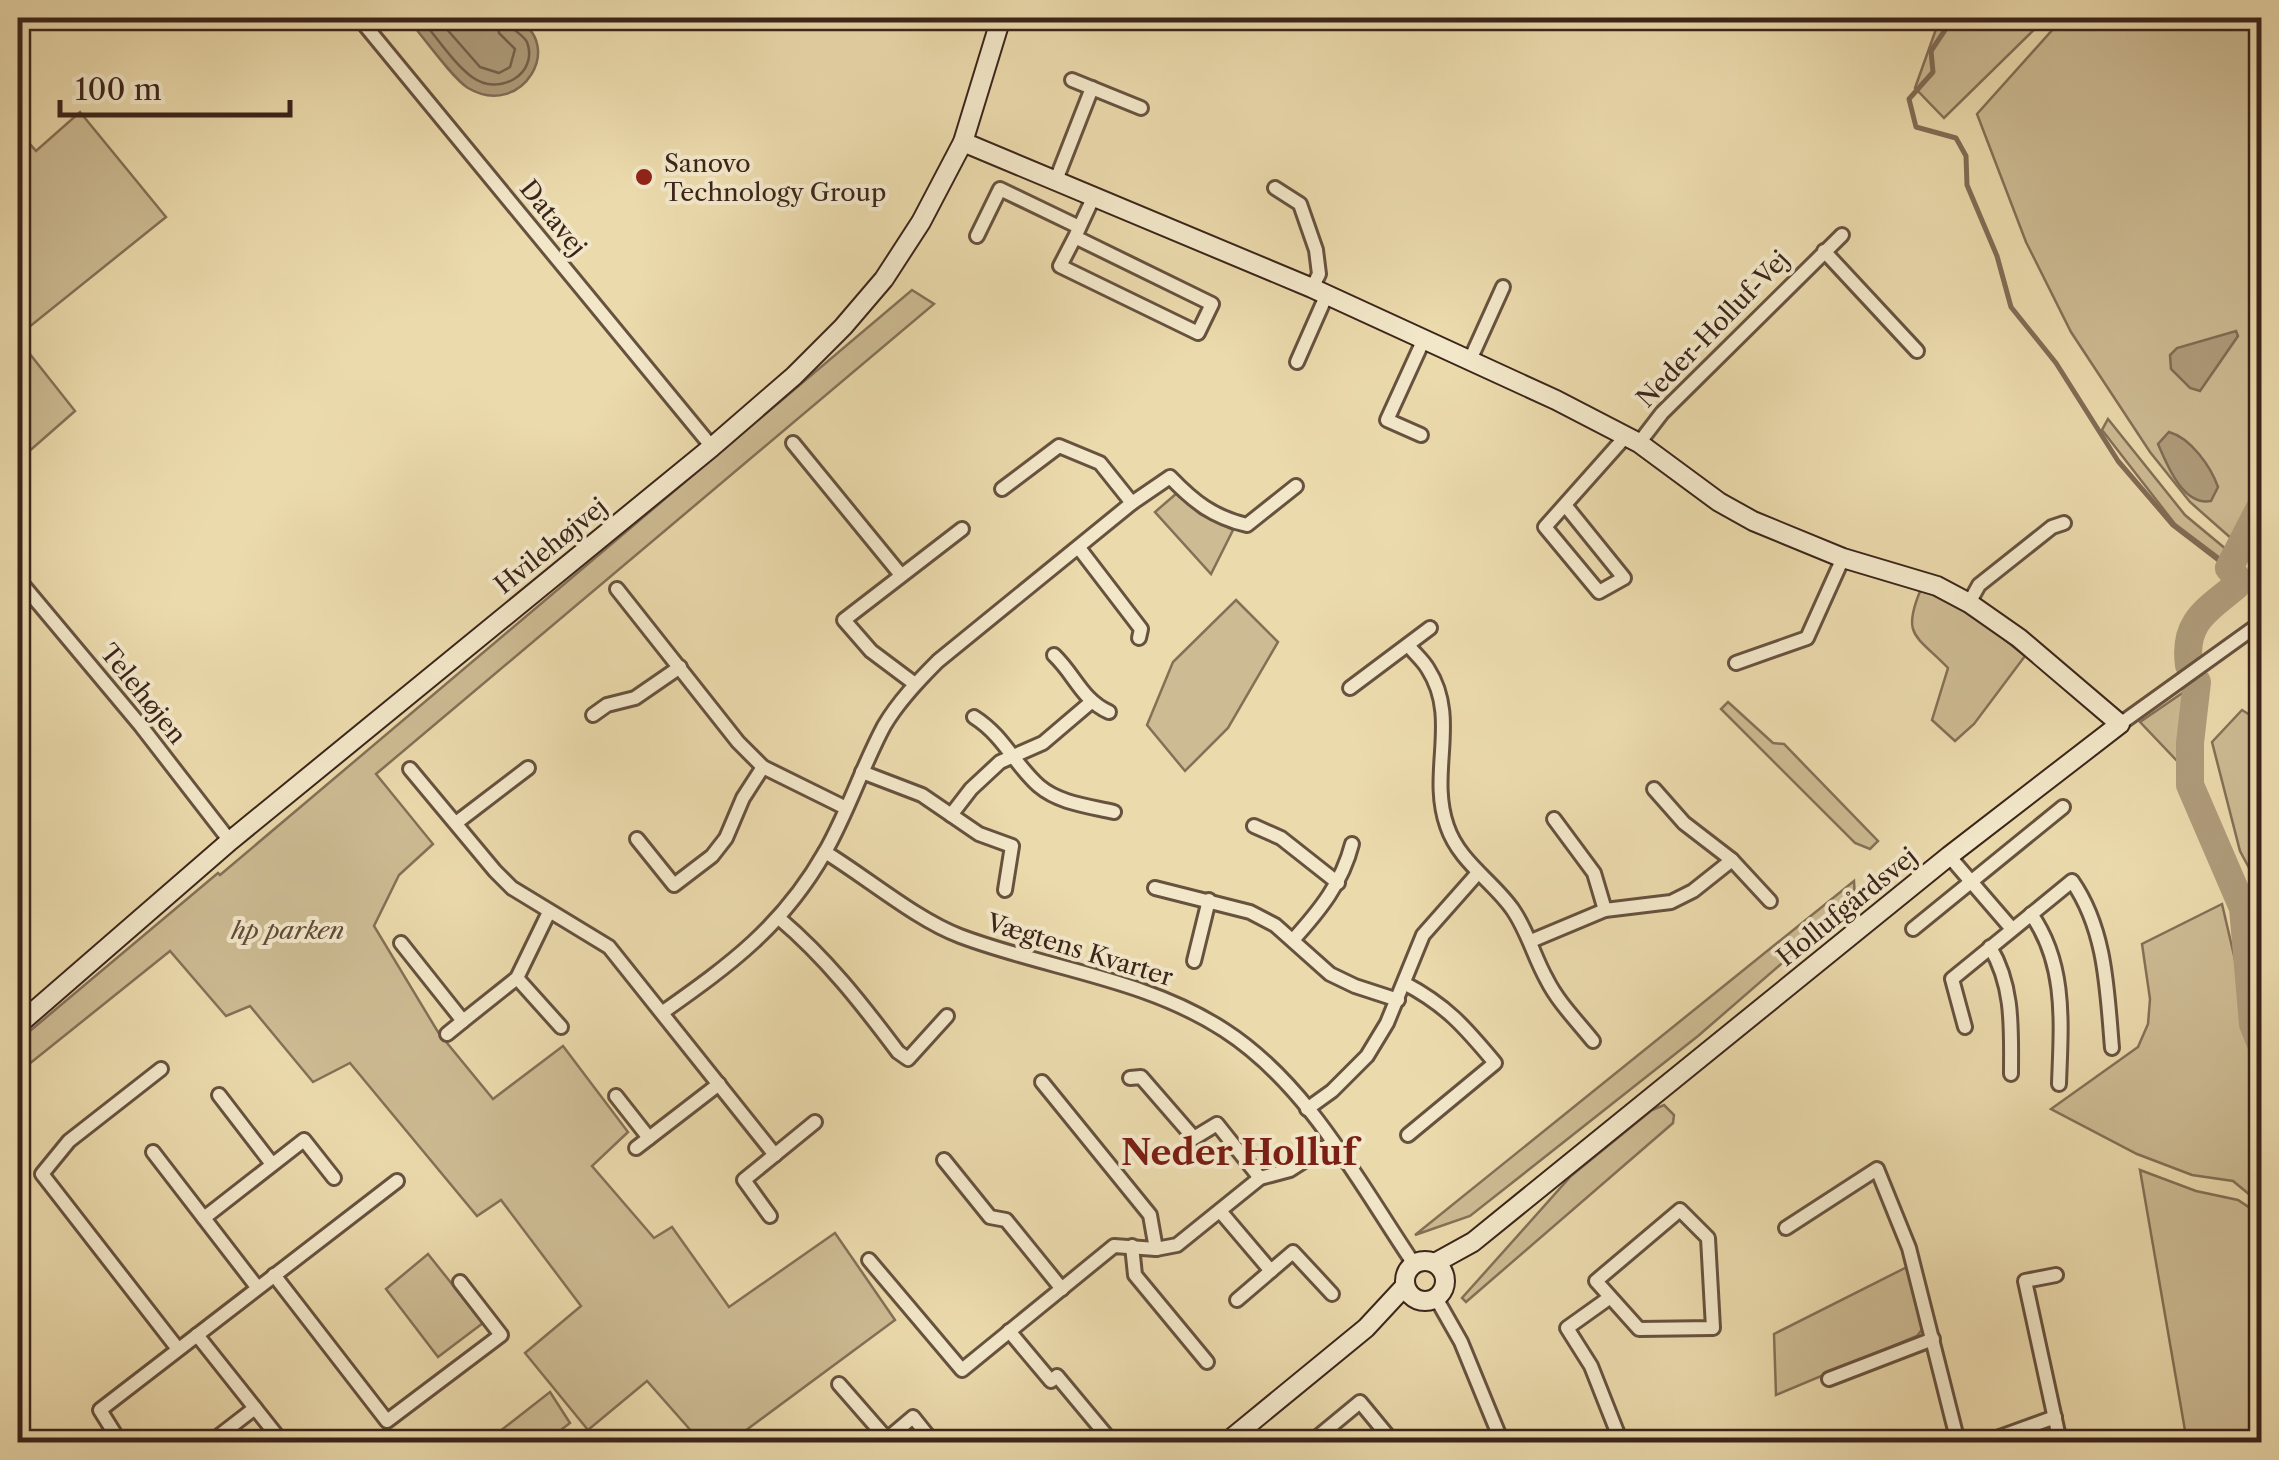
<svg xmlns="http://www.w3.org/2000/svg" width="2279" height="1460" viewBox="0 0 2279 1460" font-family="'Libre Caslon Text',serif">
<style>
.green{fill:#cdbb93;stroke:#847057;stroke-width:2.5}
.water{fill:#af9c7b;stroke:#816c55;stroke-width:2.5}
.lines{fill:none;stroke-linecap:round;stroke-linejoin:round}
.shore{stroke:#75604b;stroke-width:2.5}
.stream{stroke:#816c55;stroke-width:5}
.river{stroke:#af9c7b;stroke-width:28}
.street-casing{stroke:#67523f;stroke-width:18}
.secondary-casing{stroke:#3b241b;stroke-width:22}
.street{stroke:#f2e7c9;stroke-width:12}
.secondary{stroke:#f2e7c9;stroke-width:18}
.poi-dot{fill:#8f2418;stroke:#f2e7c9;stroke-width:4}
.labels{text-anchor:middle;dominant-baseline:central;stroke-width:8;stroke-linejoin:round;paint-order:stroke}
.poi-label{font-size:25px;fill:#3b241b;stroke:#f2e7c9;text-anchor:start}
.street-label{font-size:25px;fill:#3b241b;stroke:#f2e7c9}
.park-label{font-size:25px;font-style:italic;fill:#604a39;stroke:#f2e7c9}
.district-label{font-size:35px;font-weight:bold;fill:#7a1f14;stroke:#f2e7c9}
</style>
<rect width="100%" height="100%" fill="#ebdaac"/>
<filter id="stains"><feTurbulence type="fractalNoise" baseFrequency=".002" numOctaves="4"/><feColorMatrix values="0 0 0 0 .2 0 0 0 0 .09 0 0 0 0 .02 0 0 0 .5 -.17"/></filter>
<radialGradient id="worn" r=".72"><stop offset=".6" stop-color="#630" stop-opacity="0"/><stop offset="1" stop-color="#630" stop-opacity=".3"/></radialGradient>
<!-- green -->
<g class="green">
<path d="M 1940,18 L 2046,18 L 1944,118 L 1915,88 Z"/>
<path d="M 2063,18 L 2261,18 L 2261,489 L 2239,533 L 2232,539 L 2190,502 L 2150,452 L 2071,332 L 2026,242 L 1977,114 Z"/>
<path d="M 80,112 L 166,217 L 18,336 L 18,130 L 36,151 Z"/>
<path d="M 912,290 L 934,304 L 376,774 L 433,844 L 399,875 L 374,926 L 438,1032 L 493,1099 L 563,1046 L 628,1132 L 592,1166 L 654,1238 L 672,1227 L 729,1307 L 835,1233 L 895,1320 L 730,1442 L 701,1442 L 647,1381 L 588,1430 L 525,1353 L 581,1306 L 501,1200 L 477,1216 L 350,1063 L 313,1082 L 250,1006 L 226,1016 L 170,951 L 18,1073 L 18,1041 L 218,873 L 220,875 Z"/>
<path d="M 18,339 L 75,411 L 18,461 Z"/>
<path d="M 2108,419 L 2185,515 L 2227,550 L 2220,558 L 2175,524 L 2102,430 Z"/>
<path d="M 1177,493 L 1200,514 L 1233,530 L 1211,574 L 1155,512 Z"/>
<path d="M 1921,589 L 1969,611 L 2025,656 L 1974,724 L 1955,741 L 1932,720 L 1948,668 C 1916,635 1901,636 1921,589 Z"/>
<path d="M 1236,600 L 1278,642 L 1228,728 L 1185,771 L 1147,725 L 1173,662 Z"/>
<path d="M 2194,685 L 2180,764 L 2140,722 Z"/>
<path d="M 1728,702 L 1773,743 L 1784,744 L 1878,841 L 1870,849 L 1855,843 L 1721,709 Z"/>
<path d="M 2242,710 L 2261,722 L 2261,890 L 2240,851 L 2212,742 Z"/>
<path d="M 1854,881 L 1855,900 L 1698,1036 L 1470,1216 L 1415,1235 Z"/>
<path d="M 2222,904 L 2261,1071 L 2261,1204 L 2233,1181 L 2192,1175 L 2137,1154 L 2051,1109 L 2138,1047 L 2148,1024 L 2150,999 L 2142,944 Z"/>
<path d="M 1664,1105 L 1674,1115 L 1673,1123 L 1466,1302 L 1462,1298 L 1571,1176 L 1652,1110 Z"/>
<path d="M 2140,1170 L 2196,1191 L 2238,1200 L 2253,1210 L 2261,1224 L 2261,1442 L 2187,1442 Z"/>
<path d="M 428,1254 L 483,1323 L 438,1357 L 386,1289 Z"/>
<path d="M 1907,1267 L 1924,1327 L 1917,1336 L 1776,1395 L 1774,1334 Z"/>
<path d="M 550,1392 L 570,1423 L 545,1442 L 486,1442 Z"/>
</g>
<!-- water -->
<g class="water">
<path d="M 407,18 C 429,17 499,12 515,19 C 567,43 522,120 468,88 C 452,78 421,34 407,18 Z"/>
<path d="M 2236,331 L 2238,336 L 2200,391 L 2190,388 L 2171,369 L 2170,355 L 2177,348 Z"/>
<path d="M 2169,432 C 2191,438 2211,467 2218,487 L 2211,501 C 2183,506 2167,465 2158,444 Z"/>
</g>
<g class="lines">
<!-- shore -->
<g class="shore">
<path d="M 420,18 C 436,36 453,63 472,77 C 499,97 539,74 527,42 C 524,36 515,31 510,26 L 508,18"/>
<path d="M 437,18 L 480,67 L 499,73 L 510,67 L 515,49 L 499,33 L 496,18"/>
</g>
<!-- stream -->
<path class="stream" d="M 1953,18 L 1931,51 L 1933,72 L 1909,99 L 1916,127 L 1956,138 L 1966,156 L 1967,185 L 1997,256 L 2011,307 L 2056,363 L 2118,461 L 2173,525 L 2229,568"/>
<!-- river -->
<g class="river">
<path d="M 2189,665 C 2183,622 2207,610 2236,586 L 2237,578 L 2229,568 L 2262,504"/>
<path d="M 2197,682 L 2190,743 L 2190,785 L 2243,908 L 2253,1024 L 2262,1047"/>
</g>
<defs>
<g id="street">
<path d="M 359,18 L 712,447"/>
<path d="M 1072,80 L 1141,108"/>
<path d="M 1056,180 L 1092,88"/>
<path d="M 1275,188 L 1300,204 L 1316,250 L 1319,274 L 1312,288"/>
<path d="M 977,236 L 1000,189 L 1079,227"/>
<path d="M 1075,237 L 1060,266 L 1198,333 L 1212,304 L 1075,237 L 1094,196"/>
<path d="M 1824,251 L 1917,351"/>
<path d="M 1470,360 L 1503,287"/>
<path d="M 1297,362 L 1327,294"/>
<path d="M 1421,435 L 1387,420 L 1424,339"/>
<path d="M 793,443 L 901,575"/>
<path d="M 1639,443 L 1662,413 L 1842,235"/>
<path d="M 1002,489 L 1059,446 L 1100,463 L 1132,503"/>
<path d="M 1565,505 L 1624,578 L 1599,592 L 1545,527 L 1626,436"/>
<path d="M 1079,548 L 1141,629 L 1139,638"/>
<path d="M 18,579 L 141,726 L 230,841"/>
<path d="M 617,589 L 738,742 L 763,767 L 846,808"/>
<path d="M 1969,603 L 1979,585 L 2052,527 L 2064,523"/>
<path d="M 1408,645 C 1414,653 1423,660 1428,669 C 1460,719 1428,772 1447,826 C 1459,862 1493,881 1513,910 C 1528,932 1534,957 1547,980 C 1558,1002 1577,1021 1593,1041"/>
<path d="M 1054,655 C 1075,675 1082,700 1109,712"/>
<path d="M 1736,663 L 1807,638 L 1843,558"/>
<path d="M 915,684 L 871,651 L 844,620 L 962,529"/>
<path d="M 1350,688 L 1430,628"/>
<path d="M 593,715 L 607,705 L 635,698 L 680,667"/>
<path d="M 974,717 C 1004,736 1014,764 1039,786 C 1059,803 1088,806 1114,812"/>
<path d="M 2120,724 L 2262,622"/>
<path d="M 410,769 L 495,871 L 512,888 L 609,947 L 775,1155"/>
<path d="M 862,772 L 922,795 L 979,834 L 1012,846 L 1005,890"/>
<path d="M 1654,789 L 1684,823 L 1732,860 L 1770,901"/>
<path d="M 951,815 L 971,789 L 1000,762 L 1043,743 L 1090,703"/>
<path d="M 1554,819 L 1594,873 L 1605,910"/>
<path d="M 456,823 L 528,768"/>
<path d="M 1254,826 L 1281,838 L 1338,883"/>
<path d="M 637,839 L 674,885 L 712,856 L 726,838 L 743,798 L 763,767"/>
<path d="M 825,852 C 866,877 917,920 960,936 C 1047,969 1144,978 1224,1030 C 1308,1084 1359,1183 1414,1264"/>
<path d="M 1949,856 L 2012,929"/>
<path d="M 1155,888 L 1250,912 L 1275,925 L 1330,974 L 1355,986 L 1398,1000"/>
<path d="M 2031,914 C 2067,965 2061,1025 2059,1084"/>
<path d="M 780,919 C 826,958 862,1004 898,1052 L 908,1059 L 947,1016"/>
<path d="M 1913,929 L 2063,807"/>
<path d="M 1293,940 C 1320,910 1342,883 1352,844"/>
<path d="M 1531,941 L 1605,910 L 1671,902 L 1693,891 L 1732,860"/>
<path d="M 401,943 L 463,1021 L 517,978 L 549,912"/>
<path d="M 1990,947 C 2014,987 2011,1030 2011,1074"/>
<path d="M 1194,961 L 1209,900"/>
<path d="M 517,978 L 561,1027"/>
<path d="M 1404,983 C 1446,1005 1465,1027 1495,1063 L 1408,1135"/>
<path d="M 663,1012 C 731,964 783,926 825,852 C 848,812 862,767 884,726 C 898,702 918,681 938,661 L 1132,503 L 1170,477 C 1194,502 1213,517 1247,525 L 1296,486"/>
<path d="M 1965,1027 L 1952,979 L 2072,881 C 2106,930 2107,990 2112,1048"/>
<path d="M 447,1034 L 463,1021"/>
<path d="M 161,1069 L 69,1141 L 42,1174 L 178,1349"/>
<path d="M 1130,1078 L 1141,1077 L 1194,1138 L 1217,1124 L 1260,1178"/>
<path d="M 1042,1082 L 1150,1215 L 1156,1249"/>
<path d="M 219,1095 L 272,1164"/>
<path d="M 616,1096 L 649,1138 L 719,1084"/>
<path d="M 1307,1109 L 1332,1091 L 1367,1056 L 1387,1023 L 1423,935 L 1477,874"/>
<path d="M 636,1148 L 649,1138"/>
<path d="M 153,1152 L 257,1287"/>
<path d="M 944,1160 L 990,1217 L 1006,1220 L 1062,1289"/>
<path d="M 1680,1210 L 1708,1238 L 1713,1328 L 1639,1329 L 1596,1281 Z"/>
<path d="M 1220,1211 L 1271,1271"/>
<path d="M 770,1216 L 744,1180 L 815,1122"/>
<path d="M 204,1218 L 304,1140 L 334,1178"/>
<path d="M 1786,1228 L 1877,1169 L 1909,1248 L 1958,1442"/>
<path d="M 1132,1246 L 1135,1275 L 1207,1362"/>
<path d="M 869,1260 L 962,1370 L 1114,1246 L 1156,1249 L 1177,1245 L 1260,1178 L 1290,1170 L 1332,1143"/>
<path d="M 274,1275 L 387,1421 L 501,1335 L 460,1282"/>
<path d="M 2056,1275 L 2025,1281 L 2060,1442"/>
<path d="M 1436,1298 L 1461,1342 L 1502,1442"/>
<path d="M 1609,1298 L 1567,1328 L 1591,1366 L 1621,1442"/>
<path d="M 1237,1300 L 1293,1252 L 1332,1294"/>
<path d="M 1009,1331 L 1051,1381 L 1057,1376 L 1112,1442"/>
<path d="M 197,1335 L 282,1442"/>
<path d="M 1829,1379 L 1933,1339"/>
<path d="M 839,1384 L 887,1439 L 913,1417 L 933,1442"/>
<path d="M 1314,1440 L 1360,1402 L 1393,1442"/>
<path d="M 120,1442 L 100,1410 L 397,1181"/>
<path d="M 211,1442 L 255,1408"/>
<path d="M 1986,1442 L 2055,1417"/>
</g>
<g id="secondary">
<path d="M 963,142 L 1312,288 L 1556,400 L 1639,443 L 1719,502 L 1753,521 L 1843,558 L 1937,586 L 1969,603 L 2019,638 L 2120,724 L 1949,856 L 1473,1242 L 1435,1263"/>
<path d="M 18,1025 L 230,841 L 712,447 L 794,376 L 843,327 L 884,279 L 921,222 L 963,142 L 1001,18"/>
<circle cx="1425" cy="1281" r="20"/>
<path d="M 1227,1442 L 1366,1328 L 1405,1286"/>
</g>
</defs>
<!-- street casing -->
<use href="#street" class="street-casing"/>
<!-- secondary casing -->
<use href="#secondary" class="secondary-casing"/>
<!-- street -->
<use href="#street" class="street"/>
<!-- secondary -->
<use href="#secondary" class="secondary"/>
</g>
<!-- markers -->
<circle class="poi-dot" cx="644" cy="177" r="10"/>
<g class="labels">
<!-- poi labels -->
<g class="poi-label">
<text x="664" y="163">Sanovo<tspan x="664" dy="29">Technology Group</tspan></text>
</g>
<!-- street labels -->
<g class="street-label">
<text transform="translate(553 218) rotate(51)">Datavej</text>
<text transform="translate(1713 329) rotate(-46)">Neder-Holluf-Vej</text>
<text transform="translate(551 546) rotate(-39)">Hvilehøjvej</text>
<text transform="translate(143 694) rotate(51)">Telehøjen</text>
<text transform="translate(1847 907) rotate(-39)">Hollufgårdsvej</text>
<text transform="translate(1080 950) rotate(17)">Vægtens Kvarter</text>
</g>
<!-- park labels -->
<g class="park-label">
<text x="288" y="930">hp parken</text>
</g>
<!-- district labels -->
<g class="district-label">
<text x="1239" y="1152">Neder Holluf</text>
</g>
</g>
<!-- margin -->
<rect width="2279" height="1460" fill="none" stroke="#ebdaac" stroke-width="60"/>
<rect x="20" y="20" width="2239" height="1420" fill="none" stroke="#3b241b" stroke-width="5"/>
<rect x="30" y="30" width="2219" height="1400" fill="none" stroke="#3b241b" stroke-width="2.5"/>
<!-- scale -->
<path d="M60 100v15h230v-15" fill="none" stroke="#3b241b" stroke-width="5"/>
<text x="75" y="100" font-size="30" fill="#3b241b" stroke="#f2e7c9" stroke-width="8" paint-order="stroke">100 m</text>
<rect width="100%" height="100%" filter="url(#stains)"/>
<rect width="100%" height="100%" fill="url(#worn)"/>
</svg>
